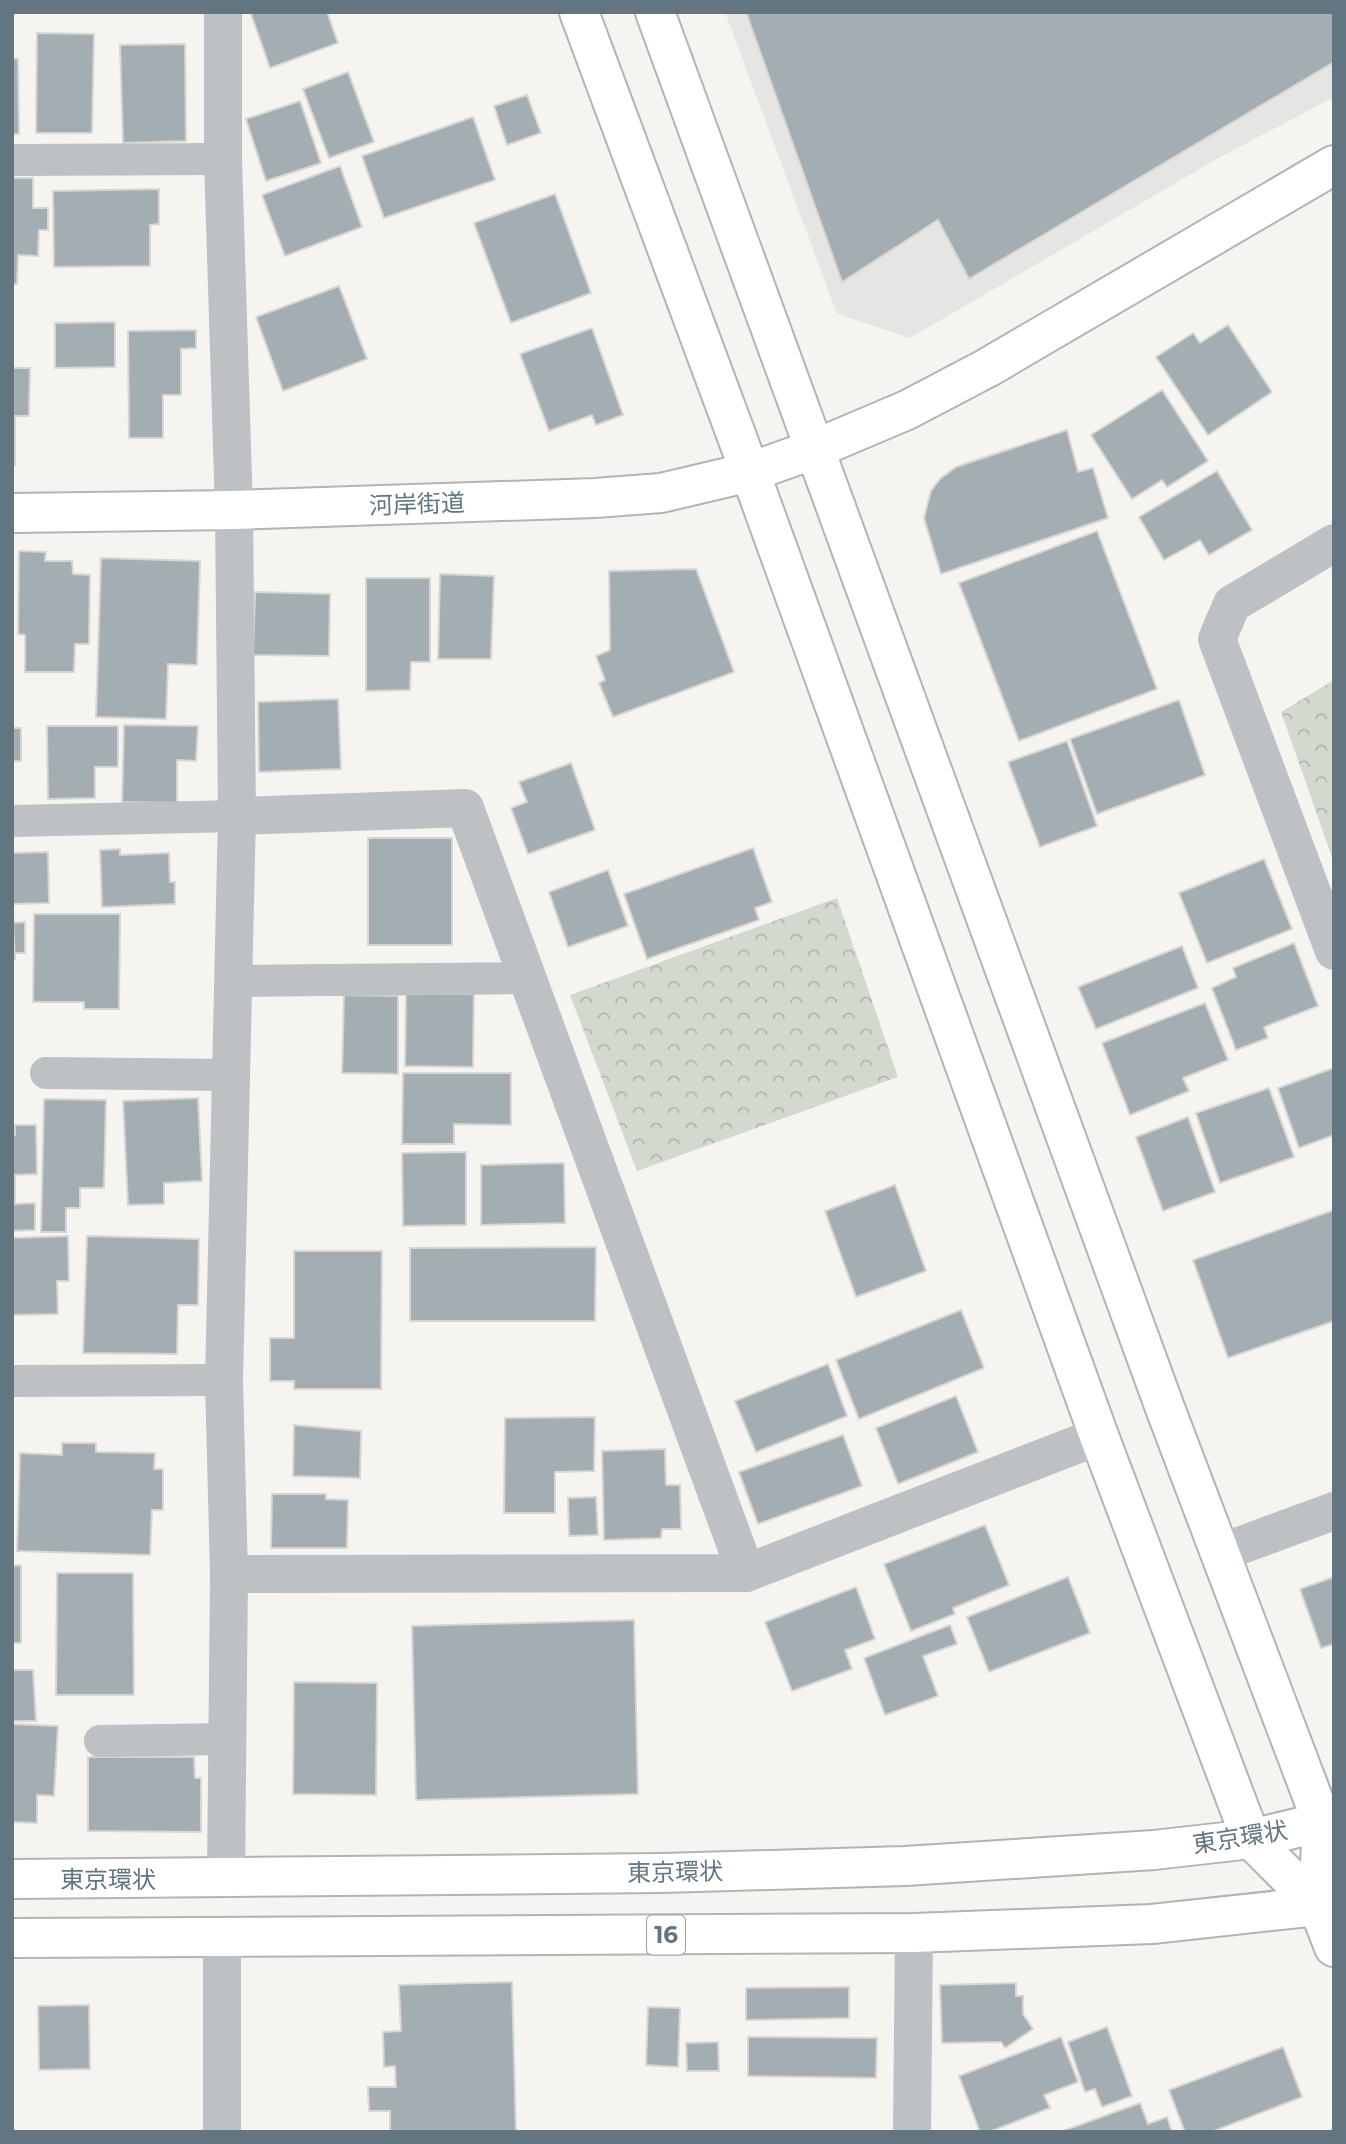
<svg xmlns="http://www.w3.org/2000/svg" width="1346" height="2144" viewBox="0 0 1346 2144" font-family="Montserrat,'Noto Sans JP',sans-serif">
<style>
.built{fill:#e5e6e4}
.forest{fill:url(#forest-crowns)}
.building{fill:#a4adb2;stroke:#d6d6d3;stroke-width:2}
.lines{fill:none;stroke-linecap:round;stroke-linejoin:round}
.secondary-casing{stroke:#afb5b9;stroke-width:42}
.highway-casing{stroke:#b0b4b7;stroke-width:42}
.lane{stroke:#bdc1c4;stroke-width:32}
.street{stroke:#bdc1c4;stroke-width:38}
.secondary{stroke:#fff;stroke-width:38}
.highway{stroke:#fff;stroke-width:38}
.labels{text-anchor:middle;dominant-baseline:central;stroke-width:7;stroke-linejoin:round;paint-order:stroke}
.shield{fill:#fff;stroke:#929ea7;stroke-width:2}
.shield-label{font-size:23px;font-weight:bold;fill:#637581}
.street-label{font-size:24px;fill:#637581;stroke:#fff}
</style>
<defs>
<pattern id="forest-crowns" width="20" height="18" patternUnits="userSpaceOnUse" patternTransform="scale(1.75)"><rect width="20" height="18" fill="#d4d9d0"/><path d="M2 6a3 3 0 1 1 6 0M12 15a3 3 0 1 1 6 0" fill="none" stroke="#b0b5ae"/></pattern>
</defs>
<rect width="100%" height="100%" fill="#f5f4f0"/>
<!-- built -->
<path class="built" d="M 725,12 L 1334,12 L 1334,97 L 1215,160 L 910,338 L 837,314 Z"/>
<!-- forest -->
<g class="forest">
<path d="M 1334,680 L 1334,863 L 1281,712 Z"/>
<path d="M 837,898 L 898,1077 L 637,1171 L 570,995 Z"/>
</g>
<!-- building -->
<g class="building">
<path d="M 255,12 L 327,12 L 338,43 L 270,68 L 251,14 Z"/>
<path d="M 746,12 L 1334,12 L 1334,62 L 969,279 L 938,220 L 842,282 Z"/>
<path d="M 37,33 L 94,34 L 92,133 L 36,133 Z"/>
<path d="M 185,44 L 186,141 L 123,143 L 120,45 Z"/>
<path d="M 12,59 L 18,59 L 19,134 L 12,134 Z"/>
<path d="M 348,72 L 374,142 L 329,158 L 303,89 Z"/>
<path d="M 527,95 L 541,133 L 507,145 L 494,106 Z"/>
<path d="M 300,101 L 321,163 L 266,181 L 246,119 Z"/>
<path d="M 473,117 L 495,180 L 384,218 L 362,156 Z"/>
<path d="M 340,166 L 362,227 L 285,256 L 262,195 Z"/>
<path d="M 12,178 L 33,178 L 33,208 L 48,208 L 48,230 L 39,230 L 38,256 L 18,255 L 17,284 L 12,284 Z"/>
<path d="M 159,189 L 159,224 L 150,225 L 150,266 L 54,267 L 53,191 Z"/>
<path d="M 555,194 L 591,293 L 511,323 L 474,223 Z"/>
<path d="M 339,286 L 367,359 L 283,391 L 256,317 Z"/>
<path d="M 115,322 L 115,367 L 55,368 L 55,323 Z"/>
<path d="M 1228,325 L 1272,392 L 1208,435 L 1156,357 L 1193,333 L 1200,343 Z"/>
<path d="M 592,328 L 623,415 L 596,425 L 592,415 L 549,431 L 520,354 Z"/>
<path d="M 196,330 L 196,348 L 181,349 L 181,395 L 163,395 L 163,438 L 129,438 L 128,331 Z"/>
<path d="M 12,368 L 30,368 L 29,416 L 15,416 L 15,465 L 12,465 Z"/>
<path d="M 1162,390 L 1208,461 L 1167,487 L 1162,480 L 1132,499 L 1091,435 Z"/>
<path d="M 1067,430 L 1078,472 L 1093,468 L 1108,518 L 941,574 L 924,518 L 931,491 L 940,479 L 956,467 Z"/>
<path d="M 1217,471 L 1252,530 L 1209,555 L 1200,540 L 1164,560 L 1139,517 Z"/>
<path d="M 1097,531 L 1157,689 L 1019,741 L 959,583 Z"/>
<path d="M 19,551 L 46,552 L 45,561 L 72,561 L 73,574 L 90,575 L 89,644 L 75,644 L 74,672 L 25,672 L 25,635 L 18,634 Z"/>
<path d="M 101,558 L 200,561 L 197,665 L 168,664 L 166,719 L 96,717 Z"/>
<path d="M 696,569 L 734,672 L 613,717 L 599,683 L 605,680 L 596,656 L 610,650 L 609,571 Z"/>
<path d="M 440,574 L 494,576 L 491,659 L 438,659 Z"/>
<path d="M 366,578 L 430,578 L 430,662 L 411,662 L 410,690 L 366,691 Z"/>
<path d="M 255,592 L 330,594 L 329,656 L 253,655 Z"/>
<path d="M 338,699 L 341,769 L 259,772 L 258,702 Z"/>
<path d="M 1179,700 L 1205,775 L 1097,814 L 1070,739 Z"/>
<path d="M 124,725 L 198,726 L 196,761 L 177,760 L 177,803 L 122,802 Z"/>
<path d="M 47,726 L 118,726 L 118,767 L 95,767 L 95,798 L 48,799 Z"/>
<rect x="12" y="728" width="9" height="33"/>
<path d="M 1067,741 L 1097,826 L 1040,847 L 1008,762 Z"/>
<path d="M 571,763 L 595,830 L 528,854 L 511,808 L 527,802 L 519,782 Z"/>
<rect x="368" y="838" width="84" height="107"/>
<path d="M 753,848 L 772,902 L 755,908 L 759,920 L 647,959 L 624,894 Z"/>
<path d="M 120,849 L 120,855 L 169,853 L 170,882 L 175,882 L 175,904 L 102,907 L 100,850 Z"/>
<path d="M 48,852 L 49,903 L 12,904 L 12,853 Z"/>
<path d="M 1264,859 L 1292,929 L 1207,963 L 1179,893 Z"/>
<path d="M 608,870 L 628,926 L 568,947 L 549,892 Z"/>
<path d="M 12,906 L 14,923 L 25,922 L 25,953 L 15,953 L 15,960 Z"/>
<path d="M 34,914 L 120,914 L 119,1009 L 84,1009 L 84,1002 L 33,1002 Z"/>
<path d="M 1294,943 L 1318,1006 L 1264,1027 L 1268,1038 L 1236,1050 L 1212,988 L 1236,977 L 1233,968 Z"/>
<path d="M 1182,946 L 1198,988 L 1096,1029 L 1078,987 Z"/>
<path d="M 406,994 L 474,994 L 473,1067 L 405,1066 Z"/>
<path d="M 344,995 L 398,996 L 398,1074 L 342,1073 Z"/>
<path d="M 1205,1003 L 1228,1060 L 1183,1078 L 1189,1091 L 1130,1115 L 1102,1043 Z"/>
<path d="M 1334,1068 L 1334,1135 L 1299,1148 L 1278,1088 Z"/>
<path d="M 403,1073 L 511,1073 L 511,1125 L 454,1124 L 454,1144 L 402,1144 Z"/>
<path d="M 1269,1088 L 1294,1157 L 1220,1183 L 1196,1113 Z"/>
<path d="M 198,1098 L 202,1181 L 164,1183 L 164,1204 L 128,1205 L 123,1101 Z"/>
<path d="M 44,1099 L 106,1100 L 104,1188 L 80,1188 L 80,1208 L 66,1208 L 66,1232 L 41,1232 Z"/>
<path d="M 1188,1117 L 1215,1192 L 1163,1211 L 1136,1137 Z"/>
<path d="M 15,1125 L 36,1125 L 37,1174 L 15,1175 L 15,1204 L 35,1203 L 35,1230 L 12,1231 L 12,1135 L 15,1135 Z"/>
<path d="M 466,1152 L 466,1225 L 403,1226 L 402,1153 Z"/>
<path d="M 564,1163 L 565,1223 L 481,1225 L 481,1165 Z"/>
<path d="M 895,1185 L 926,1271 L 856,1297 L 825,1211 Z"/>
<path d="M 1334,1210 L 1334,1321 L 1228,1358 L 1193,1260 Z"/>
<path d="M 68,1236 L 69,1281 L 57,1281 L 58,1314 L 12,1315 L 12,1238 Z"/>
<path d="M 87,1236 L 199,1239 L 198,1305 L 178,1305 L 177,1354 L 83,1353 Z"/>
<path d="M 596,1247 L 595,1321 L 410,1321 L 410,1248 Z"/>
<path d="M 294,1251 L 382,1251 L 381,1389 L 294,1389 L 294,1381 L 270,1381 L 270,1338 L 294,1338 Z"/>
<path d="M 961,1310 L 984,1368 L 859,1419 L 836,1360 Z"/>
<path d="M 828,1364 L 847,1416 L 756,1452 L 735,1401 Z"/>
<path d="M 956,1396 L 978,1452 L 898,1484 L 876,1428 Z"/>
<path d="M 595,1417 L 594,1471 L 555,1472 L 555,1513 L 504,1513 L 505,1418 Z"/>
<path d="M 294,1425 L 361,1431 L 360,1478 L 293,1476 Z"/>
<path d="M 843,1435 L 862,1486 L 758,1524 L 739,1472 Z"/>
<path d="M 62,1443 L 96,1443 L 96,1452 L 155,1453 L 154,1469 L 163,1469 L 163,1510 L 152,1510 L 150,1555 L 17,1551 L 20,1453 L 62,1455 Z"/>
<path d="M 665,1449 L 666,1485 L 680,1485 L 681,1529 L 662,1529 L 661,1538 L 604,1540 L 602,1451 Z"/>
<path d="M 272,1494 L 326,1494 L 326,1499 L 348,1500 L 347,1548 L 271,1548 Z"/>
<path d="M 596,1497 L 598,1535 L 569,1536 L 568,1498 Z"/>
<path d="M 985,1525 L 1009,1585 L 953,1608 L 955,1614 L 911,1631 L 884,1564 Z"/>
<path d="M 21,1565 L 21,1643 L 12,1643 L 12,1566 Z"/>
<path d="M 57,1573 L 133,1573 L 134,1695 L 56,1695 Z"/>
<path d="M 1068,1577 L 1090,1633 L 989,1672 L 967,1617 Z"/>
<path d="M 1334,1577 L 1334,1644 L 1321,1648 L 1300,1589 Z"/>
<path d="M 856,1587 L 875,1639 L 845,1650 L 852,1669 L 792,1691 L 765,1622 Z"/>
<path d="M 634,1620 L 638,1794 L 416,1800 L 412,1626 Z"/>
<path d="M 950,1625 L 957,1644 L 923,1656 L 938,1696 L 885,1715 L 864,1658 Z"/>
<path d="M 12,1670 L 33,1670 L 36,1721 L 12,1721 Z"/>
<path d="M 294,1682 L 377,1683 L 376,1795 L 293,1794 Z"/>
<path d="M 12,1724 L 58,1726 L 54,1796 L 37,1795 L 37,1823 L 12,1822 Z"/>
<path d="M 88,1757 L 194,1757 L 195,1778 L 201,1778 L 201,1832 L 88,1831 Z"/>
<path d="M 512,1982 L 516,2132 L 390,2132 L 390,2111 L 369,2111 L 368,2087 L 396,2087 L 395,2066 L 384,2067 L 383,2032 L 401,2031 L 399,1985 Z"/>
<path d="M 1016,1983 L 1016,1996 L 1023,1996 L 1023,2014 L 1033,2029 L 1005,2048 L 1001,2042 L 942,2043 L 940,1985 Z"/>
<path d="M 849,1987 L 849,2018 L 746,2020 L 746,1988 Z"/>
<path d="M 89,2005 L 90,2069 L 39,2070 L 38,2006 Z"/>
<path d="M 648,2007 L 680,2008 L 678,2067 L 646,2065 Z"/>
<path d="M 1107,2027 L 1132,2096 L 1102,2107 L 1095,2089 L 1085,2092 L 1068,2042 Z"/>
<path d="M 748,2037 L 877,2038 L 876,2078 L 748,2076 Z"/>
<path d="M 1061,2037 L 1078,2082 L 1044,2095 L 1050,2108 L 989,2132 L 980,2132 L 959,2076 Z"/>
<path d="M 718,2042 L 719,2071 L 687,2071 L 686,2043 Z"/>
<path d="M 1283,2047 L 1302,2097 L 1211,2132 L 1185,2132 L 1169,2090 Z"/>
<path d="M 1140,2103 L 1148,2124 L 1167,2117 L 1172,2132 L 1060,2132 Z"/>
</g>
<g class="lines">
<defs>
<g id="secondary">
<path d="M 579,12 L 750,472 L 1099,1436 L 1251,1839 L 1318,1906"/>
<path d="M 655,12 L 1165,1408 L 1322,1822 L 1318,1906 L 1334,1947"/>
<path d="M 12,513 L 234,510 L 595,498 L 661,493 L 750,472 L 815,449 L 907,410 L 987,368 L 1334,165"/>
</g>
<g id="highway">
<path d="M 12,1879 L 663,1873 L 905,1866 L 1154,1850 L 1251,1839 L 1334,1819"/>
<path d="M 12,1938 L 914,1933 L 1152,1924 L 1318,1906 L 1334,1901"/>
</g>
</defs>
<!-- secondary casing -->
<use href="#secondary" class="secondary-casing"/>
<!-- highway casing -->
<use href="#highway" class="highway-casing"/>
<!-- lane -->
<g class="lane">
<path d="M 12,160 L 223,159"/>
<path d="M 12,821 L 237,816"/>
<path d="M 231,981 L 528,978"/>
<path d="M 46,1073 L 230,1075"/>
<path d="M 12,1381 L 224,1380"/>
<path d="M 100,1741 L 227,1739"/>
</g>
<!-- street -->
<g class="street">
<path d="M 223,12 L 223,159 L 234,510 L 237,816 L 224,1380 L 229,1574 L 226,1878"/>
<path d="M 1334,543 L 1232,604 L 1217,639 L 1334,951"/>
<path d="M 237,816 L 465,808 L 746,1573"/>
<path d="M 1220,1553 L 1334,1511"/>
<path d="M 229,1574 L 746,1573 L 1099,1436"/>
<path d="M 222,2132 L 222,1937"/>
<path d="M 912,2132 L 914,1933"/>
</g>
<!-- secondary -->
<use href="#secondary" class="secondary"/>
<!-- highway -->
<use href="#highway" class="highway"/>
</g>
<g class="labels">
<!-- shield labels -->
<rect class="shield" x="647" y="1915.5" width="38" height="39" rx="5"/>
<g class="shield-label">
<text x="666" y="1935">16</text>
</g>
<!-- street labels -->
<g class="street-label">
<text transform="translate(417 504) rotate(-2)">河岸街道</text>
<text transform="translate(1240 1837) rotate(-9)">東京環状</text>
<text transform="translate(675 1872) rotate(-1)">東京環状</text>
<text x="108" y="1879">東京環状</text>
</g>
</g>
<!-- border -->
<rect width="1346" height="2144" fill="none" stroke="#637581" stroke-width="28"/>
</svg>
